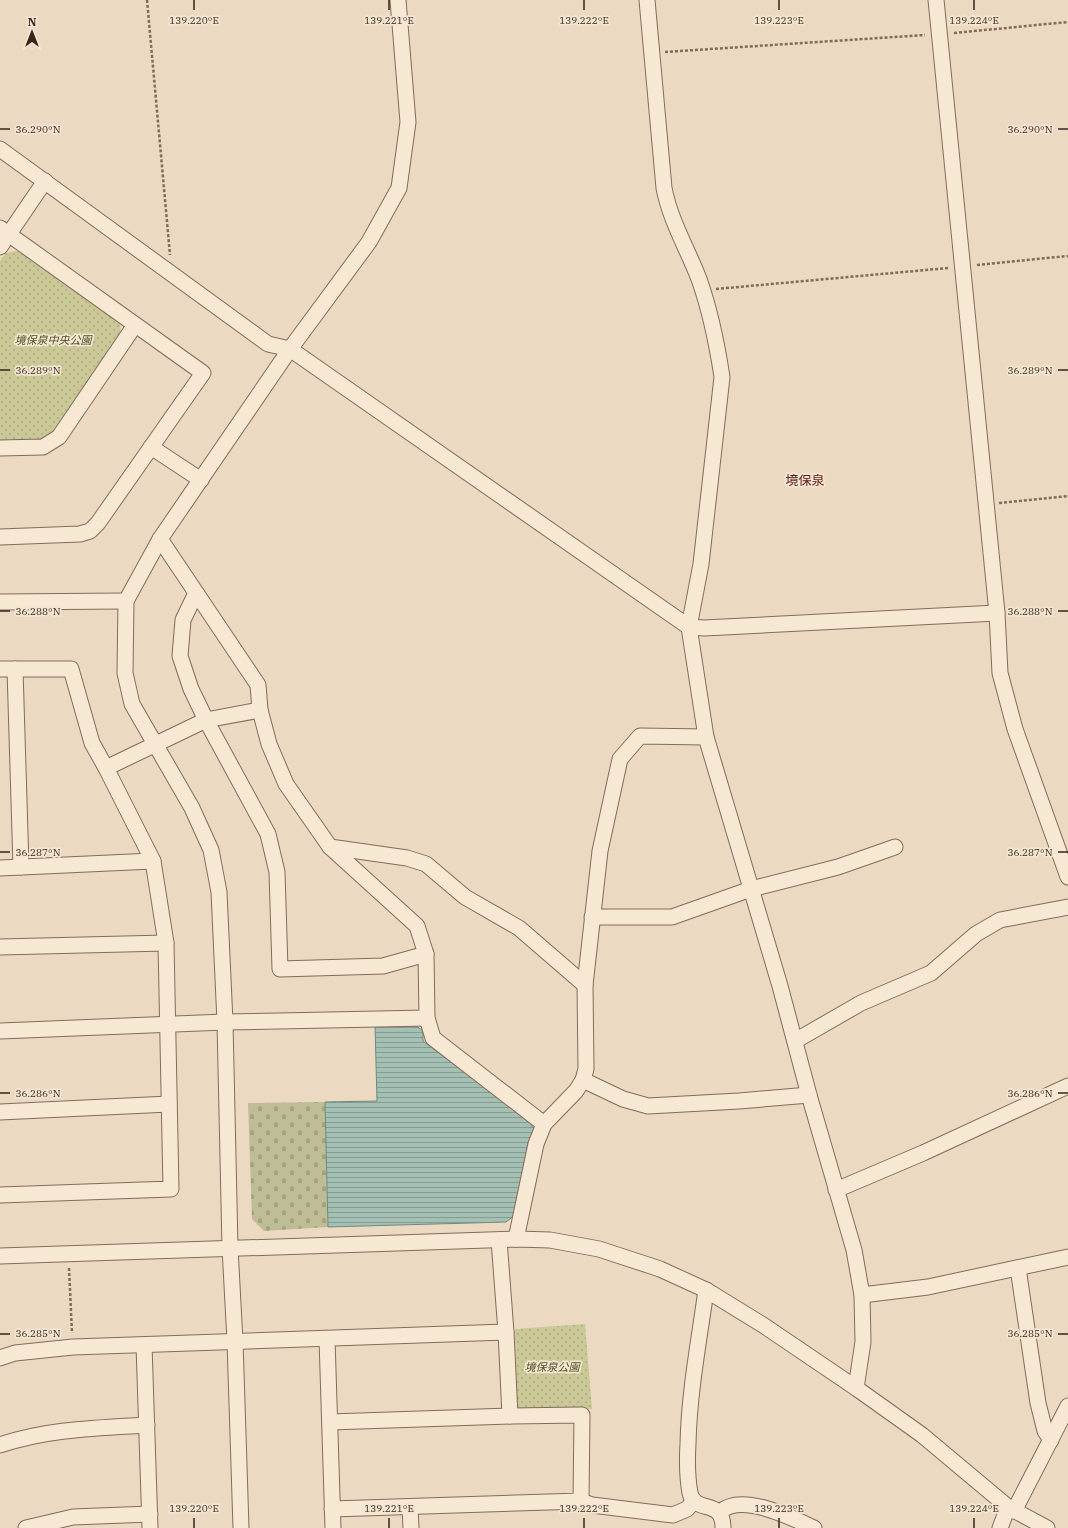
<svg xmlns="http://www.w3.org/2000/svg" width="1068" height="1528" viewBox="0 0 1068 1528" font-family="'IBM Plex Serif','Noto Sans JP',serif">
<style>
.cemetery{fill:url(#cemetery-stones)}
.park{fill:url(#park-dots)}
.water{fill:url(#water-rules);stroke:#6b8c7f}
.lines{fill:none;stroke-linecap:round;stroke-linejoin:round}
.minor-casing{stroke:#856a5a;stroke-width:17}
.path{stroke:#856a5a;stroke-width:2.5;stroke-dasharray:3 2;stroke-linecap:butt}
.minor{stroke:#f7e8d4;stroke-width:15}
.ticks{fill:none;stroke:#35251d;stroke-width:1.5}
.labels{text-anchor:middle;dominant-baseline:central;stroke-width:3.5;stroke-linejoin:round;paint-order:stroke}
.park-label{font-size:11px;font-style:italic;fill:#4c5125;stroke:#f4e5d1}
.quarter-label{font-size:13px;fill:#60231e;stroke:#f4e5d1}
.ticks-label{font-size:10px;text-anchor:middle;fill:#35251d;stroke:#f4e5d1;stroke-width:3.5;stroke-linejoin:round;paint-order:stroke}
</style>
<defs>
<pattern id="cemetery-stones" width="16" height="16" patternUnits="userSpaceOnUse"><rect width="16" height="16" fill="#bebd95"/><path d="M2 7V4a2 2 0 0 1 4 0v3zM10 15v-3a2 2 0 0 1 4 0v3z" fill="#a4a280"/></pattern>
<pattern id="park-dots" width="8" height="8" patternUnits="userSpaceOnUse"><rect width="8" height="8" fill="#c9c896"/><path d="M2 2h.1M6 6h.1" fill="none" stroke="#adac81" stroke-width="1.8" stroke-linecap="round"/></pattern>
<pattern id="water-rules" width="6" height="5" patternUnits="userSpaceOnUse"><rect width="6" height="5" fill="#a4bfb3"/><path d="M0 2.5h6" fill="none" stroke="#869b91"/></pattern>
</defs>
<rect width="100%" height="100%" fill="#ecd9c1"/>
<!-- cemetery -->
<path class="cemetery" d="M 325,1102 L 328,1227 L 264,1231 L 252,1219 L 248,1103 Z"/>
<!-- park -->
<g class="park">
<path d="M 21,250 L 120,324 L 121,333 L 50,435 L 40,439 L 0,440 L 0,261 L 6,253 Z"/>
<path d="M 585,1324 L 592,1409 L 522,1411 L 516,1404 L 515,1329 Z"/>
</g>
<!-- water -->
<path class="water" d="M 375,1025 L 415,1025 L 423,1031 L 423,1041 L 528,1120 L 534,1129 L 528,1143 L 515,1215 L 506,1222 L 328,1227 L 325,1102 L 377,1101 Z"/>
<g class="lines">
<defs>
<g id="minor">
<path d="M 647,0 L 664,188 C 670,220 687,248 699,279 C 710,310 717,344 722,377 L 701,564 L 689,627 L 706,737 L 780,986 L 809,1095 L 854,1250 L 862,1295 L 863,1342 L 856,1388"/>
<path d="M 936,0 L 997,613 L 1000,673 L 1015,729 L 1068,877"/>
<path d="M 0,149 L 268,344 L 290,349 L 689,627 L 704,628 L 997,613"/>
<path d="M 0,228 L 203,373 L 98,523 L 90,531 L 80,534 L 0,537"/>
<path d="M 0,247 L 45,181"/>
<path d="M 151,447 L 201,480"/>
<path d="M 0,448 L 43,447 L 59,437 L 135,325"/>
<path d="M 160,539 L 258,685 L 260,710 L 269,744 L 286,784 L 330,847 L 417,926 L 426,954 L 427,1018 L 433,1038 L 544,1124"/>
<path d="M 196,593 L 183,620 L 180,656 L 191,689 L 206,720 L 268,834 L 277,872 L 280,969 L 383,966 L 426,954"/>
<path d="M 0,602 L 126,601"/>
<path d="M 0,669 L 71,669 L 92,743 L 106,768 L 153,861 L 166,943 L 171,1189 L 0,1195"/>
<path d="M 15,669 L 21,867"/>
<path d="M 106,768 L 206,720 L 260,710"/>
<path d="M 330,847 L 407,858 L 426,864 L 465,897 L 519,928 L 585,985"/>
<path d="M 0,868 L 153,861"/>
<path d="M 592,917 L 672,917 L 751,889 L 838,867 L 895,847"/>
<path d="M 0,947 L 166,943"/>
<path d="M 0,1031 L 225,1022 L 427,1018"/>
<path d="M 795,1041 L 861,1003 L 931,973 L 976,934 L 1000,920 L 1068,907"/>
<path d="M 583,1080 L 623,1099 L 648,1106 L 739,1101 L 809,1095"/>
<path d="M 0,1112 L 169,1104"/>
<path d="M 836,1190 L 923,1153 L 1068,1086"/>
<path d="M 516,1239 L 536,1144 L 544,1124 L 576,1091 L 583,1080 L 586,1069 L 585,985 L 600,851 L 620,759 L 640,736 L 706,737"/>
<path d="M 0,1256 L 516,1239 L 550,1240 L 599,1249 L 660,1269 L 706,1290 L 763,1325 L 856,1388 L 922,1435 L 1008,1507 L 1047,1528"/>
<path d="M 1018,1268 L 1038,1403 L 1045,1431 L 1051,1440"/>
<path d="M 706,1290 C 699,1341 689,1393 688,1444 C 687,1460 687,1476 690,1493 C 695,1515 723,1497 723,1528"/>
<path d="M 862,1295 L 928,1287 L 1068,1257"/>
<path d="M 327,1339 L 333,1528"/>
<path d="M 144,1345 L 150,1528"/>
<path d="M 0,1358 L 15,1353 L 73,1347 L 506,1332"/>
<path d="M 330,1422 L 510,1416"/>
<path d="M 0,1445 C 48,1429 96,1428 147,1425"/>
<path d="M 581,1501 L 592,1505 L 673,1515 L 687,1509 L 694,1501"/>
<path d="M 410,1507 L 411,1528"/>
<path d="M 332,1509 L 581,1501 L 582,1415 L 510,1416 L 506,1332 L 499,1240"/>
<path d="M 1014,1511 L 1068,1406"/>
<path d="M 720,1512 C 742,1492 792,1518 814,1528"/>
<path d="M 26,1528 L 73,1517 L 150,1514"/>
<path d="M 241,1528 L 235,1341 L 230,1248 L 225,1022 L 219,892 L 211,850 L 192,808 L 132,704 L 125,673 L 126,601 L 160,539 L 290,349 L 369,242 L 399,188 L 408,122 L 398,0"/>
<path d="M 1000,1528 L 1008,1507"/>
</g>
</defs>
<!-- minor casing -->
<use href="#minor" class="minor-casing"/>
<!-- path -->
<g class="path">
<path d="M 147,0 L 170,255"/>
<path d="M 954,33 L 1068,22"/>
<path d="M 665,52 L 925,35"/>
<path d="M 977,265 L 1068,256"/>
<path d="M 716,289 L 948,268"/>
<path d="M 999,503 L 1068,496"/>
<path d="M 69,1268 L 72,1333"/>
</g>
<!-- minor -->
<use href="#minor" class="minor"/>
</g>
<!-- ticks -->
<path class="ticks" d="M 194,0 L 194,10M 389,0 L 389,10M 584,0 L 584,10M 779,0 L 779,10M 974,0 L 974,10M 0,129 L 10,129M 1058,129 L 1068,129M 0,370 L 10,370M 1058,370 L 1068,370M 0,611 L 10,611M 1058,611 L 1068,611M 0,852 L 10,852M 1058,852 L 1068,852M 0,1093 L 10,1093M 1058,1093 L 1068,1093M 0,1334 L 10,1334M 1058,1334 L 1068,1334M 194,1518 L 194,1528M 389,1518 L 389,1528M 584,1518 L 584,1528M 779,1518 L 779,1528M 974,1518 L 974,1528"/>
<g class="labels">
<!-- park labels -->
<g class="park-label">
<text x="53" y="340">境保泉中央公園</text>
<text x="552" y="1367">境保泉公園</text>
</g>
<!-- quarter labels -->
<g class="quarter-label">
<text x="805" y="480">境保泉</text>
</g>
</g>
<g class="ticks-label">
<text x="194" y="24">139.220°E</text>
<text x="389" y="24">139.221°E</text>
<text x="584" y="24">139.222°E</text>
<text x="779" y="24">139.223°E</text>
<text x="974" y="24">139.224°E</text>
<text x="38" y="133">36.290°N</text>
<text x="1030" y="133">36.290°N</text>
<text x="38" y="374">36.289°N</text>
<text x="1030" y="374">36.289°N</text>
<text x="38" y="615">36.288°N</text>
<text x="1030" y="615">36.288°N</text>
<text x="38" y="856">36.287°N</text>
<text x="1030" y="856">36.287°N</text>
<text x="38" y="1097">36.286°N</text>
<text x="1030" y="1097">36.286°N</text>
<text x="38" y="1337">36.285°N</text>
<text x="1030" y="1337">36.285°N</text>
<text x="194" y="1512">139.220°E</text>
<text x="389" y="1512">139.221°E</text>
<text x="584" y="1512">139.222°E</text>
<text x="779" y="1512">139.223°E</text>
<text x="974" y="1512">139.224°E</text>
</g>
<!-- north arrow -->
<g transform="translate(32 32)" stroke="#f4e5d1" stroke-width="3" paint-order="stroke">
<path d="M0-3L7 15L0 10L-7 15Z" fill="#35251d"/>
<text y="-6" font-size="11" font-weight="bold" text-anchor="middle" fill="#35251d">N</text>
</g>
</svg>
